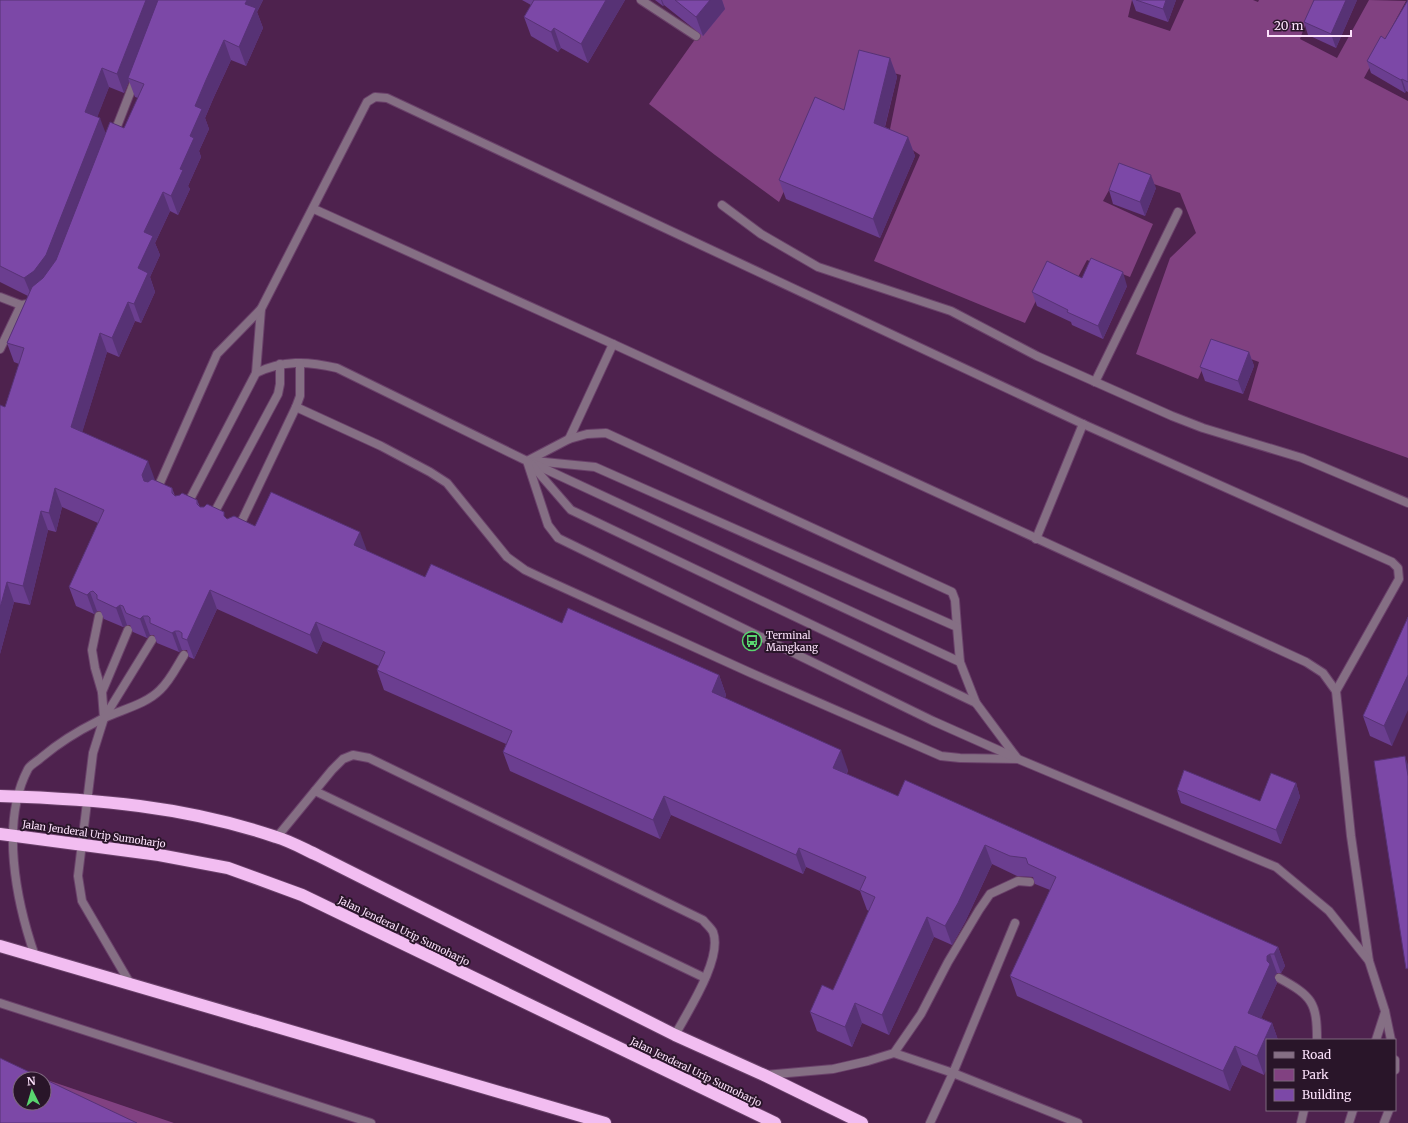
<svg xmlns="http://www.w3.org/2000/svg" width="1408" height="1123" viewBox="0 0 1408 1123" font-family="Merriweather,serif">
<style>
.green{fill:#814181;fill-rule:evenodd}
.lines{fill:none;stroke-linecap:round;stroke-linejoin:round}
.lane-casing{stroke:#6a416a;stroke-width:10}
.street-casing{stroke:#6a416a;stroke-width:10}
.highway-casing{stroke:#6a416a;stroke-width:14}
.lane{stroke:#856f84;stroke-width:8}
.street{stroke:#856f84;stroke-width:8}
.highway{stroke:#f2bdf1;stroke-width:12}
.wall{fill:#6b3e90;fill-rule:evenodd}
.shaded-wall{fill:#573275}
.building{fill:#7c48a7;stroke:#573275;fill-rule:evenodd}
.labels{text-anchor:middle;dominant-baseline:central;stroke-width:4;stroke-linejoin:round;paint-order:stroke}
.poi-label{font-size:10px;fill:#fce1fb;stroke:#291529;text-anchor:start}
.street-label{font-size:10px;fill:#fce1fb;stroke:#291529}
</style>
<rect width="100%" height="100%" fill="#4e224e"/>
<!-- green -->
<g class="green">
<path d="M 713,0 L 1132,0 L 1128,17 L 1170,31 L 1184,0 L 1253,0 L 1258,2 L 1259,0 L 1314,0 L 1300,39 L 1337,58 L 1369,0 L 1406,1 L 1364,78 L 1408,101 L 1408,458 L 1248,400 L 1259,362 L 1213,345 L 1198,379 L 1136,354 L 1170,258 L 1196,233 L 1180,193 L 1119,172 L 1103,201 L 1153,224 L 1130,277 L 1087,260 L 1077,279 L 1052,268 L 1025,323 L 874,261 L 920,155 L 889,134 L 901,75 L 865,65 L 847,120 L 821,110 L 779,202 L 715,155 L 649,104 L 696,38 L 695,25 Z"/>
<path d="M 0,1064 L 174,1123 L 0,1123 ZM 20,1079 L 44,1079 L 44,1103 L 20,1103 Z"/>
</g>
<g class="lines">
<defs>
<g id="lane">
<path d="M 314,209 L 613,344 L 1306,662 L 1323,673 L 1336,691 L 1351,836 L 1369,961"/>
<path d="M 256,373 L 261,309 L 367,102 L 375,97 L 387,98 L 1083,424 L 1392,562 L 1398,568 L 1399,579 L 1336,691"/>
<path d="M 296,407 L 381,446 L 430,472 L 447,483 L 507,557 L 525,570 L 544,579 L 751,673 L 941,756 L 960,758 L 1018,759 L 1276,867 L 1329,911 L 1369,961 L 1385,1011 L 1391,1040"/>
<path d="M 569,439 L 613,344"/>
<path d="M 527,461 L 569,439 L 587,434 L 606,433 L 952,592 L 955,600 L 957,627"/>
<path d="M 534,461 L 595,467 L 957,627 L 960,662"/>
<path d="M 530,462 L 960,662 L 976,703"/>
<path d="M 531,464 L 571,510 L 976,703 L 1017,758"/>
<path d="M 156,492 L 217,354 L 261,309"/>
<path d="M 187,505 L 256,373 C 283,360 307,361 337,368 L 527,461 L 548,525 L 558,538 L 933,721 L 1014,757"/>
<path d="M 212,517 L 278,394 L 280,384 L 280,364"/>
<path d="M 238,529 L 296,407 L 300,396 L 300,363"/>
<path d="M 1036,539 L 1083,424"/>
<path d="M 99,616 L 92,650 L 95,668 L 102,692 L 104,718"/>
<path d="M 102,692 L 128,630"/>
<path d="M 315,791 L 705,978"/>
<path d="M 277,837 L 332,770 L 343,759 L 353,755 L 369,758 L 703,920 C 706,924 711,928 713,932 C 723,958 688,1011 675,1035"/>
<path d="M 35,956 C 16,901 0,822 28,769 C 31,764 38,761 42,757 C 61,741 76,732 98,721 C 118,710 144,706 160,690 C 170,681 177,666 184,655"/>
<path d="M 1279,978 C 1312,996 1317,1002 1317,1040"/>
<path d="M 131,985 L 82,901 L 78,876 L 93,753 L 104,718 L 152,640"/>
<path d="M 0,1003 L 371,1123"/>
<path d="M 1376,1040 L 1385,1012"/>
<path d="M 894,1053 L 953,1073 L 1015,923"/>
<path d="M 1395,1060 L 1395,1070"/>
<path d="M 765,1075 L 833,1069 L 868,1061 L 894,1053 L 921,1014 L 948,962 L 979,910 L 990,894 L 1018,881 L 1030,882"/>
<path d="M 930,1123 L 953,1073 L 1078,1123"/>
<path d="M 1301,1123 L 1304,1110"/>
<path d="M 1349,1123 L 1353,1110"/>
<path d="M 1384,1123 L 1389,1110"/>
</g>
<g id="street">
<path d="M 641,0 L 696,36"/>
<path d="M 114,134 L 135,80"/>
<path d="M 722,205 L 761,234 L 818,267 L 951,311 L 1037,356 L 1172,416 L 1203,428 L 1302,458 L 1408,503"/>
<path d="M 0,297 L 21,305 L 34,303"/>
<path d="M 0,349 L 21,305"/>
<path d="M 1095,382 L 1178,212"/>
</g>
<g id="highway">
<path d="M 0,796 C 95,799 185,806 276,837 C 290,841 304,849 317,855 L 675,1035 L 764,1075 L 862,1123"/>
<path d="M 0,834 L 159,855 L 228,868 L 302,895 L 775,1123"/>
<path d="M 0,946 L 605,1123"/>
</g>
</defs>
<!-- lane casing -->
<use href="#lane" class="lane-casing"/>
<!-- street casing -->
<use href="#street" class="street-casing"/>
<!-- highway casing -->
<use href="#highway" class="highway-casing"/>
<!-- lane -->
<use href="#lane" class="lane"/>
<!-- street -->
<use href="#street" class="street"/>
<!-- highway -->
<use href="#highway" class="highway"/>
</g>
<!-- wall -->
<g class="wall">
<path d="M 0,0 L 263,0 L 257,12 L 263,28 L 246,66 L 231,60 L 213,99 L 205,118 L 209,129 L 199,151 L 201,157 L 188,186 L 190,189 L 178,215 L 170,211 L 155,243 L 160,255 L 150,277 L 155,292 L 141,323 L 135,321 L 119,357 L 107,352 L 82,432 L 155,481 L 172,488 L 175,496 L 197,500 L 200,507 L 227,519 L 255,526 L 367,551 L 425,577 L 719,675 L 726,695 L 725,698 L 848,770 L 847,774 L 898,796 L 1278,947 L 1285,966 L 1281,973 L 1277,973 L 1274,976 L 1277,983 L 1261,1018 L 1272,1023 L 1278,1040 L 1267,1040 L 1264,1075 L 1242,1065 L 1230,1091 L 1017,996 L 1010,976 L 1050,890 L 1035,884 L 1033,877 L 1017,876 L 992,864 L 965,922 L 952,945 L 934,937 L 889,1035 L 862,1023 L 852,1047 L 817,1031 L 810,1012 L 833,990 L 869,911 L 867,910 L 860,891 L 806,867 L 803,874 L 671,815 L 660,839 L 510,771 L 503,752 L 506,744 L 384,690 L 377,670 L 379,666 L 323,641 L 317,654 L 217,609 L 194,659 L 189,657 L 187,650 L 182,650 L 179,652 L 157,643 L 154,635 L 150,635 L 147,638 L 133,632 L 130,625 L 127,625 L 123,627 L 104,619 L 101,612 L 100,611 L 97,611 L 94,614 L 76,606 L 69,587 L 98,523 L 62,507 L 56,532 L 48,530 L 30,605 L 14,602 L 0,654 L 5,407 L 19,364 L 14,362 L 7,343 L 28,296 L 0,282 ZM 129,81 L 135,97 L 138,98 L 124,128 L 106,134 L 97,117 L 109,87 L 124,93 Z"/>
<path d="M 522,0 L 625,0 L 588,63 L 561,48 L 558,52 L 531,36 L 524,17 L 531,5 Z"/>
<path d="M 655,0 L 722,0 L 725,9 L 703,36 L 664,5 L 663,6 Z"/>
<path d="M 1132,0 L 1176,0 L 1168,22 L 1136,11 Z"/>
<path d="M 1357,0 L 1336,48 L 1308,35 L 1304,22 Z"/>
<path d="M 1408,0 L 1408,92 L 1406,91 L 1405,93 L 1371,73 L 1367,61 L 1385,39 Z"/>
<path d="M 890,58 L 897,77 L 885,127 L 908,137 L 915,156 L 880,238 L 786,199 L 779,180 L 844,110 Z"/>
<path d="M 1156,188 L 1145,216 L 1113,204 L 1109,190 Z"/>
<path d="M 1082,278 L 1127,286 L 1103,339 L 1072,325 L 1071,322 L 1037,306 L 1032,292 Z"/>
<path d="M 1249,352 L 1254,366 L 1243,394 L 1205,381 L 1200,367 Z"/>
<path d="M 1408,617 L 1392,746 L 1370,736 L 1363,716 Z"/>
<path d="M 1296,783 L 1300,797 L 1281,844 L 1181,803 L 1177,790 L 1260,801 Z"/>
</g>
<!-- shaded-wall -->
<g class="shaded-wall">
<path d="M 146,0 L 161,0 L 128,78 L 129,81 L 124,93 L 117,74 Z"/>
<path d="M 247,0 L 263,0 L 257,12 L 263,28 L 246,66 L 239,47 L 245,4 Z"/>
<path d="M 606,0 L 625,0 L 588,63 L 581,44 Z"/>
<path d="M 661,0 L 662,0 L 664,5 L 663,6 Z"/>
<path d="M 710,0 L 722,0 L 725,9 L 703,36 L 696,17 Z"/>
<path d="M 1166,0 L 1176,0 L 1168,22 L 1163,9 Z"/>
<path d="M 1346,0 L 1357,0 L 1336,48 L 1331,34 Z"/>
<path d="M 554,28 L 561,48 L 558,52 L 551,32 Z"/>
<path d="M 224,40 L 231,60 L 213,99 L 205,118 L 209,129 L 199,151 L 201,157 L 188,186 L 190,189 L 178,215 L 171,196 L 190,136 L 195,106 L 206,80 Z"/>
<path d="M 890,58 L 897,77 L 881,142 L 874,123 Z"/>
<path d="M 102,68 L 109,87 L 92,131 L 85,112 Z"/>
<path d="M 1402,79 L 1406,91 L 1405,93 L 1401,80 Z"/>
<path d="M 100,118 L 107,137 L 53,274 L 32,297 L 24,278 Z"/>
<path d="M 908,137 L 915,156 L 880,238 L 873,219 Z"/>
<path d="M 1151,175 L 1156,188 L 1145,216 L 1140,202 Z"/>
<path d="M 163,192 L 170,211 L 155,243 L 160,255 L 150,277 L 155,292 L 141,323 L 134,304 L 138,268 L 144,232 Z"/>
<path d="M 1123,272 L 1127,286 L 1103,339 L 1098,326 Z"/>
<path d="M 128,302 L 135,321 L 119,357 L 112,338 Z"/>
<path d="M 100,333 L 107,352 L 78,446 L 71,427 Z"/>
<path d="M 1249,352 L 1254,366 L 1243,394 L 1238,381 Z"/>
<path d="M 148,461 L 155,480 L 149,494 L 142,475 Z"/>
<path d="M 55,488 L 62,507 L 56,532 L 49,513 Z"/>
<path d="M 41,511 L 48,530 L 30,605 L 23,586 Z"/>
<path d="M 360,532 L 367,551 L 354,545 Z"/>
<path d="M 7,582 L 14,602 L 0,654 L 0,608 Z"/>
<path d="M 210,590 L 217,609 L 194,659 L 187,640 Z"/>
<path d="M 90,592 L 97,611 L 94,614 L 87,595 Z"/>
<path d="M 120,605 L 127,625 L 123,627 L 116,608 Z"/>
<path d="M 143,616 L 150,635 L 147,638 L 140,619 Z"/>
<path d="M 316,622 L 323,641 L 317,654 L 310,635 Z"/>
<path d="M 175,631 L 182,650 L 179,652 L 172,633 Z"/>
<path d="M 719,675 L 726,695 L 719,711 L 712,692 Z"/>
<path d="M 1408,675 L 1408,710 L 1392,746 L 1384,726 Z"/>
<path d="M 841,750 L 848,770 L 840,787 L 833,768 Z"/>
<path d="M 1405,756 L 1408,765 L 1408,776 Z"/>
<path d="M 1296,783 L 1300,797 L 1281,844 L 1276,830 Z"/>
<path d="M 664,796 L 671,815 L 660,839 L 653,820 Z"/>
<path d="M 985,845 L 992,864 L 965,922 L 952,945 L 945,926 Z"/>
<path d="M 799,848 L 806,867 L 803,874 L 796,855 Z"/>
<path d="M 927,917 L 934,937 L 889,1035 L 882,1015 Z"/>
<path d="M 1278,947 L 1285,966 L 1281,973 L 1274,954 Z"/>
<path d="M 1270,954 L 1277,973 L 1274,976 L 1277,983 L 1255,1032 L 1248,1013 L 1267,961 L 1267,956 Z"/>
<path d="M 855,1003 L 862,1023 L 852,1047 L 845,1027 Z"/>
<path d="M 1272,1023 L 1278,1040 L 1267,1040 L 1267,1069 L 1264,1075 L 1257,1056 Z"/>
<path d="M 1235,1046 L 1242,1065 L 1230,1091 L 1223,1071 Z"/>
</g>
<!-- building -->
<g class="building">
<path d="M 0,0 L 146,0 L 117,74 L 102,68 L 85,112 L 100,118 L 46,255 L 34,271 L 24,278 L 0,266 Z"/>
<path d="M 158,0 L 247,0 L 245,4 L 256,8 L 239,47 L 224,40 L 206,80 L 195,106 L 202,109 L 190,136 L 194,138 L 180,169 L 183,170 L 171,196 L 163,192 L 144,232 L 153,236 L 138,268 L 148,273 L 134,304 L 128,302 L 112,338 L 100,333 L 71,427 L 148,461 L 142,475 L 144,481 L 148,482 L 152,479 L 172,488 L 172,493 L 175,496 L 180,495 L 182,493 L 197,500 L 197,504 L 200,507 L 204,507 L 207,504 L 224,512 L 224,516 L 227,519 L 234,516 L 255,526 L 271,492 L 360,532 L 354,545 L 425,577 L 431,564 L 562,623 L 568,608 L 719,675 L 712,692 L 841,750 L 833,768 L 898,796 L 905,780 L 1278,947 L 1274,954 L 1270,954 L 1267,956 L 1267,961 L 1270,964 L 1248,1013 L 1272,1023 L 1257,1056 L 1235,1046 L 1223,1071 L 1010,976 L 1056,877 L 1028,864 L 1026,858 L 1010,856 L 985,845 L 958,903 L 945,926 L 927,917 L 882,1015 L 855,1003 L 845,1027 L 810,1012 L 822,985 L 833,990 L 875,897 L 860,890 L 866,877 L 799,848 L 796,855 L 664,796 L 653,820 L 503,752 L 512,731 L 377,670 L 385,652 L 316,622 L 310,635 L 210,590 L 187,640 L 182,638 L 182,633 L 179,631 L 175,631 L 172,633 L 150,623 L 150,618 L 148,616 L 143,616 L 140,619 L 126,613 L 123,606 L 120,605 L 116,608 L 97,599 L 97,595 L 93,591 L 90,592 L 87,595 L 69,587 L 104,510 L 55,488 L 49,513 L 41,511 L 23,586 L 7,582 L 0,608 L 0,405 L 5,407 L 24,348 L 7,343 L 32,287 L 43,278 L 56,260 L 110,122 L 124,128 L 144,84 L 128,78 Z"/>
<path d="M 534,0 L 606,0 L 581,44 L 554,28 L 551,32 L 524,17 Z"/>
<path d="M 675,0 L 710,0 L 696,17 Z"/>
<path d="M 1136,0 L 1166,0 L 1163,9 Z"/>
<path d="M 1314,0 L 1346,0 L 1331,34 L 1304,22 Z"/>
<path d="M 1408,0 L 1408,82 L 1402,79 L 1401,80 L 1367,61 L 1381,36 L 1385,39 Z"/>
<path d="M 859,50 L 890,58 L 874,123 L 908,137 L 873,219 L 779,180 L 815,97 L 844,110 Z"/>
<path d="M 1119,163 L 1151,175 L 1140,202 L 1109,190 Z"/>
<path d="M 1091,258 L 1123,272 L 1098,326 L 1067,312 L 1068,310 L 1032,292 L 1047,261 L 1082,278 Z"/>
<path d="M 1211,339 L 1249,352 L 1238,381 L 1200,367 Z"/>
<path d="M 1408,617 L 1408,675 L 1384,726 L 1363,716 Z"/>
<path d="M 1405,756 L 1408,776 L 1408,968 L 1406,969 L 1374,761 Z"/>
<path d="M 1184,770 L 1260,801 L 1271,773 L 1296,783 L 1276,830 L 1177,790 Z"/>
<path d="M 0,1058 L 137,1123 L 0,1123 ZM 20,1079 L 44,1079 L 44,1103 L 20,1103 Z"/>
</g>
<!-- icons -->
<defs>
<symbol id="bus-ring" viewBox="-11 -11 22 22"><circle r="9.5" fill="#291529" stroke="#59d56f" stroke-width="1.5"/><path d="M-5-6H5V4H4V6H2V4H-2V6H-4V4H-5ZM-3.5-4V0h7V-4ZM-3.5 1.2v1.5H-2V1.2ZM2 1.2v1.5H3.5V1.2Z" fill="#59d56f"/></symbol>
</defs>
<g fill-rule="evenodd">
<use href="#bus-ring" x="741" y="630" width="22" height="22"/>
</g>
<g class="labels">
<!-- poi labels -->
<g class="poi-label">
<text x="766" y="635">Terminal<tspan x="766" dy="12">Mangkang</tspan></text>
</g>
<!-- street labels -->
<g class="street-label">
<text transform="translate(94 834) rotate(8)">Jalan Jenderal Urip Sumoharjo</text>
<text transform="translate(404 931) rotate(26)">Jalan Jenderal Urip Sumoharjo</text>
<text transform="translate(696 1072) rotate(26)">Jalan Jenderal Urip Sumoharjo</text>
</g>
</g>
<!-- legend -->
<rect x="1266" y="1039" width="130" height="72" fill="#291529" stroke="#7d677d"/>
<rect x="1274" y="1052" width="20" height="6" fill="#856f84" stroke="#7d677d"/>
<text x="1302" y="1059" font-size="12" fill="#fce1fb">Road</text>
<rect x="1274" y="1069" width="20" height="12" fill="#814181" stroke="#7d677d"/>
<text x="1302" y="1079" font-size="12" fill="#fce1fb">Park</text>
<rect x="1274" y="1089" width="20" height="12" fill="#7c48a7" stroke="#7d677d"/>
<text x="1302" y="1099" font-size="12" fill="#fce1fb">Building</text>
<!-- north arrow -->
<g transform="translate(32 1091) rotate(355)"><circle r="19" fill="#291529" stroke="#7d677d"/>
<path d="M0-3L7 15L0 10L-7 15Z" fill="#59d56f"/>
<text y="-6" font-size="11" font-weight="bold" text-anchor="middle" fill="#fce1fb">N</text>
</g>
<!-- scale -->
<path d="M1268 30v6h83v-6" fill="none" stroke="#fce1fb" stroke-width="2"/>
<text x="1274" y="30" font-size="12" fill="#fce1fb" stroke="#291529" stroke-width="3" paint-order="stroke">20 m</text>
</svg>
